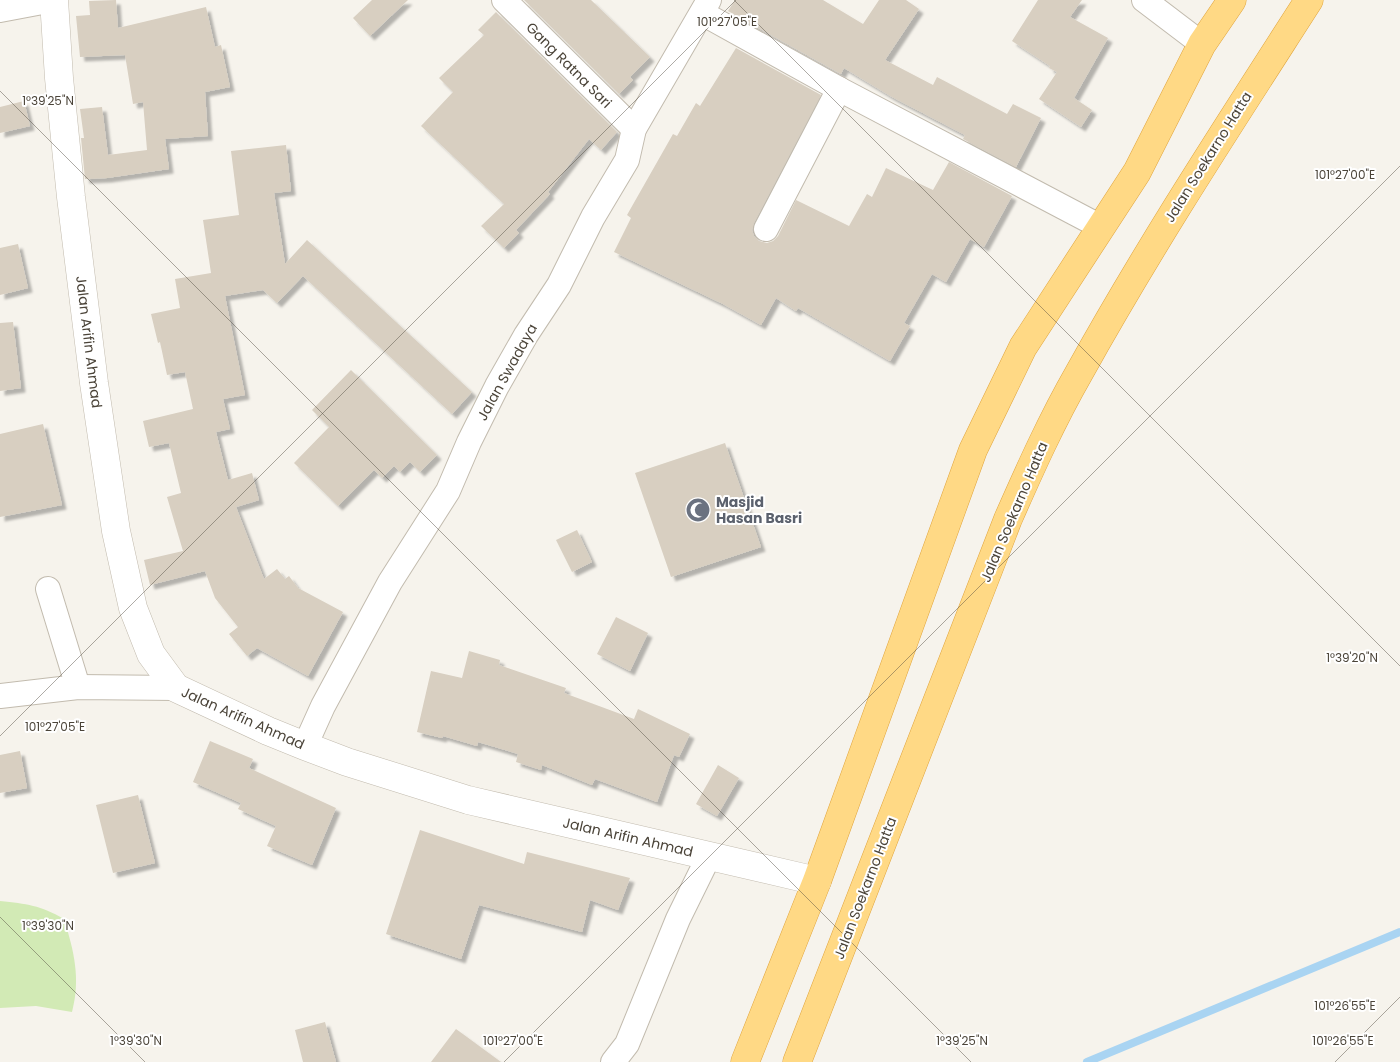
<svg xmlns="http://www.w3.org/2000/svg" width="1400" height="1062" viewBox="0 0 1400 1062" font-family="Poppins,sans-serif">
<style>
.green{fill:#d2eab5}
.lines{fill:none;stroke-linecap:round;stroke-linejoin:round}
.stream{stroke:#a9d4f2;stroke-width:8}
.building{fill:#d8cfc1;filter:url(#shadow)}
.minor-casing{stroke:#c2bbae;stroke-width:26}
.tertiary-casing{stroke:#c2bbae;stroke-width:29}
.trunk-casing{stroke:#e0a43c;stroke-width:29}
.minor{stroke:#fff;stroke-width:24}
.tertiary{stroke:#fff;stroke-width:28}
.trunk{stroke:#ffd985;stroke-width:28}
.ticks{fill:none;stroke:#4b4439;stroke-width:1;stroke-opacity:0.45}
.labels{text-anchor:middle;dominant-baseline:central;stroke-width:4;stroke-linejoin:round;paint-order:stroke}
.street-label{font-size:14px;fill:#4b4439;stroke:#fff}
.worship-label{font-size:14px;font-weight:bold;fill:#5b616d;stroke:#fff;text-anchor:start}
.ticks-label{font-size:12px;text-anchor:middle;fill:#4b4439;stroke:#fff;stroke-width:4;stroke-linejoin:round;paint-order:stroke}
</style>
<defs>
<filter id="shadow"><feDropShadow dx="4.5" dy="4.5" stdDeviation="1" flood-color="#0004"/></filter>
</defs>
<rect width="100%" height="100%" fill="#f6f3ec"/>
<!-- green -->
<path class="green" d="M 0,901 C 27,904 40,905 64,919 C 74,951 81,979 72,1012 L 36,1006 L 0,1008 Z"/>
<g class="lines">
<!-- stream -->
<path class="stream" d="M 1087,1062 L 1400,932"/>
</g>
<!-- building -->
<g class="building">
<path d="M 116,0 L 118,28 L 206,7 L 215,47 L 221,45 L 230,87 L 205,92 L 208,136 L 165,139 L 169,169 L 107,178 L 85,179 L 81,138 L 84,138 L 80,109 L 102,107 L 108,155 L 147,150 L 143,102 L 133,104 L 125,55 L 80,57 L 76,16 L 90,15 L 89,1 Z"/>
<path d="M 372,0 L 408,0 L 370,36 L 353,18 Z"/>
<path d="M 524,0 L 591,0 L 650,57 L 630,77 L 633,80 L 619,94 Z"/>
<path d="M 735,0 L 823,0 L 863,24 L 879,0 L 906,0 L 919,9 L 885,60 L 933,85 L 937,77 L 1007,114 L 1013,104 L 1041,118 L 1016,167 L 963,139 L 965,135 L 892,97 L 844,68 L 841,74 L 728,11 Z"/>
<path d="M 1038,0 L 1082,0 L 1070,17 L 1108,38 L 1074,98 L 1092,110 L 1081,127 L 1039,99 L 1057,72 L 1049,68 L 1050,66 L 1012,41 Z"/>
<path d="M 496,12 L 617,132 L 601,150 L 589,139 L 548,192 L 550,194 L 516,230 L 519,233 L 504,248 L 481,226 L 504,204 L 421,126 L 453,92 L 439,78 L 484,35 L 478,30 Z"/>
<path d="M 736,48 L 821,95 L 754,223 L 752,230 L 754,236 L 759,241 L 767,243 L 773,241 L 778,236 L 796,200 L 849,226 L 867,194 L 872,197 L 886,168 L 933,190 L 949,162 L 1012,196 L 984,247 L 970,239 L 946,282 L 932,274 L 904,323 L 910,326 L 890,361 L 798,308 L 796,311 L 776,298 L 761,325 L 723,304 L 614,252 L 631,218 L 627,215 L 673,134 L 677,136 L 696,103 L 700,106 Z"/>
<path d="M 24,101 L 30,126 L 0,133 L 0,107 Z"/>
<path d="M 286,145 L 291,191 L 274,193 L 285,264 L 307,240 L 472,392 L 452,414 L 303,276 L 277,303 L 263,290 L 225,296 L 245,395 L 223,399 L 230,429 L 216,432 L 228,480 L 252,473 L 259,500 L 236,507 L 264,579 L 277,569 L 285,579 L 289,576 L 298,588 L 343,612 L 308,676 L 257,648 L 247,656 L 229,634 L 238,627 L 215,598 L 205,571 L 150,585 L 144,560 L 183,551 L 167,497 L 181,493 L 169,443 L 149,447 L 143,421 L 193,409 L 185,372 L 167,375 L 160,342 L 158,343 L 151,314 L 180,308 L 175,279 L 211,273 L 203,220 L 239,215 L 231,151 Z"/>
<path d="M 18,244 L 28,288 L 0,295 L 0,248 Z"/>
<path d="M 13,322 L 21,388 L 0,391 L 0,323 Z"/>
<path d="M 351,370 L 437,455 L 420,472 L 410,462 L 400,472 L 394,466 L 382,478 L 374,470 L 338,506 L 294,463 L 329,427 L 312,410 Z"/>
<path d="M 43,424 L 62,505 L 0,517 L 0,434 Z"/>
<path d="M 725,443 L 761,547 L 671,577 L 635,473 Z"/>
<path d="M 577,530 L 592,562 L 572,572 L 556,540 Z"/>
<path d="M 616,617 L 648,633 L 630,671 L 597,654 Z"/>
<path d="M 469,651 L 500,660 L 499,665 L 566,688 L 564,693 L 634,719 L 638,709 L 690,734 L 679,757 L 674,755 L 657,802 L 595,779 L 592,785 L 542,765 L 541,770 L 516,762 L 518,754 L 478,742 L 477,746 L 443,736 L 442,738 L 417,732 L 431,671 L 462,678 Z"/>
<path d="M 210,741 L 253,759 L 249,768 L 336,808 L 312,865 L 267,846 L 276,826 L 238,809 L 241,803 L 193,782 Z"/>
<path d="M 20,751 L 27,788 L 0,793 L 0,755 Z"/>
<path d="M 718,765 L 739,778 L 717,816 L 696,804 Z"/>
<path d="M 138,795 L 155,863 L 113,873 L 96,805 Z"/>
<path d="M 420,830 L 524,864 L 527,852 L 630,878 L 618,910 L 590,900 L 582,932 L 479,905 L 461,959 L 386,934 Z"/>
<path d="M 325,1022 L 336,1062 L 303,1062 L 295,1030 Z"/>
<path d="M 456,1029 L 501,1062 L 431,1062 Z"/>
</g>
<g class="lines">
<defs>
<g id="minor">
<path d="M 504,0 L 634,129"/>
<path d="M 1144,0 L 1202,44"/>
<path d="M 0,10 L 53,0"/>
<path d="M 702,13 L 839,89 L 1101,227"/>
<path d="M 766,229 L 839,89"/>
<path d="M 48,589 L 78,687"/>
<path d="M 0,696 L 78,687 L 176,688"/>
<path d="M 305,746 L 323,706 L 390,582 L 448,491 L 469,442 L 497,386 L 526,335 L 559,285 L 593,217 L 627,160 L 634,129 L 709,0"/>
<path d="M 613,1062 L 627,1044 L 678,919 L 709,856"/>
</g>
<path id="tertiary" d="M 54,0 L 59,78 L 71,197 L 94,383 L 116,531 L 133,608 L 151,654 L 176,688 L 268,731 L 305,746 L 347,762 L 468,800 L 817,881"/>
<g id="trunk">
<path d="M 745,1062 L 817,881 L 973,450 L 1023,347 L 1137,172 L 1202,44 L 1232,0"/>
<path d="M 797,1062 L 1008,519 C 1030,469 1052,420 1079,373 C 1150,245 1230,123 1309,0"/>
</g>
</defs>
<!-- minor casing -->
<use href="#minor" class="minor-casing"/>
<!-- tertiary casing -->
<use href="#tertiary" class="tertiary-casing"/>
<!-- trunk casing -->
<use href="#trunk" class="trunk-casing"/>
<!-- minor -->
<use href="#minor" class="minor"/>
<!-- tertiary -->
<use href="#tertiary" class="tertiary"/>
<!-- trunk -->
<use href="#trunk" class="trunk"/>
</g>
<!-- ticks -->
<path class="ticks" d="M 734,0 L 1400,666M 0,91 L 971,1062M 0,736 L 736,0M 0,917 L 145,1062M 504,1062 L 1400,166M 1335,1062 L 1400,997"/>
<!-- icons -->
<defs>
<symbol id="mosque-disc" viewBox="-11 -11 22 22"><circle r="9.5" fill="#6b7280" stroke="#fff"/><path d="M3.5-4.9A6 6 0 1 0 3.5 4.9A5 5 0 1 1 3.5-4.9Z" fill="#fff"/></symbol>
</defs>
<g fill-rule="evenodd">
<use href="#mosque-disc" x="684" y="496" width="28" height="28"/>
</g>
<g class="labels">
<!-- street labels -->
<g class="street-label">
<text transform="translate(569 65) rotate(45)">Gang Ratna Sari</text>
<text transform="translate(1208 157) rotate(-58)">Jalan Soekarno Hatta</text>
<text transform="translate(89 342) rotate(83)">Jalan Arifin Ahmad</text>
<text transform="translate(507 372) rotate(-61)">Jalan Swadaya</text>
<text transform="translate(1014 512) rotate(-67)">Jalan Soekarno Hatta</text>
<text transform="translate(243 718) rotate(24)">Jalan Arifin Ahmad</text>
<text transform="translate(628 837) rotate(13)">Jalan Arifin Ahmad</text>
<text transform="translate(865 888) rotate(-69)">Jalan Soekarno Hatta</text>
</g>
<!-- worship labels -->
<g class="worship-label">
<text x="716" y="502">Masjid<tspan x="716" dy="16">Hasan Basri</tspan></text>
</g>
</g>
<g class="ticks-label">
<text x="727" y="26">101°27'05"E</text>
<text x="48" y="105">1°39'25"N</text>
<text x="1345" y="179">101°27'00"E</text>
<text x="1352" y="662">1°39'20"N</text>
<text x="55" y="731">101°27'05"E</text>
<text x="48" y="930">1°39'30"N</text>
<text x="1345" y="1010">101°26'55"E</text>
<text x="513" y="1045">101°27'00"E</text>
<text x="136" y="1045">1°39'30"N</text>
<text x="962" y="1045">1°39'25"N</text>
<text x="1343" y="1045">101°26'55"E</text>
</g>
</svg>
